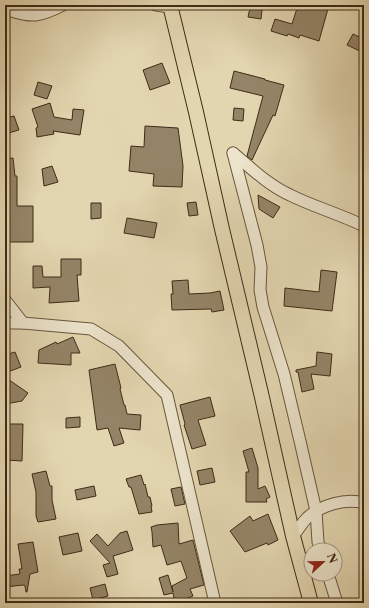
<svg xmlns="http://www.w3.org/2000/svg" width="369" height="608" viewBox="0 0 369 608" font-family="'Libre Caslon Text',serif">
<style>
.building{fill:#948467;stroke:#402b17}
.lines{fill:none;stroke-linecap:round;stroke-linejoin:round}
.minor-casing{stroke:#68563d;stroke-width:13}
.major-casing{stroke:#402b17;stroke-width:16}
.minor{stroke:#ece4cc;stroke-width:11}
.major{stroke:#e2d6b0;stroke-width:14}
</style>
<rect width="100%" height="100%" fill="#e2d6b0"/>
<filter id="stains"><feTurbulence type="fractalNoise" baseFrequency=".005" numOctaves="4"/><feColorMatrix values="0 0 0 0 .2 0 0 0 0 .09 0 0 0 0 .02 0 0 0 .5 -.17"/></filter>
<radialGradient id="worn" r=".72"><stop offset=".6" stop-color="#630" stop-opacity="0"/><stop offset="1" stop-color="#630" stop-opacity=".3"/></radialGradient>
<!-- building -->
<g class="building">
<path d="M 298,5 L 329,5 L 319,41 L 300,35 L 299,38 L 288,34 L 287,36 L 271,31 L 275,19 L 292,24 Z"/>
<path d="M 250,8 L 262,10 L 261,19 L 248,17 Z"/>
<path d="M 353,34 L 364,39 L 364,53 L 347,45 Z"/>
<path d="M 162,63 L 170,83 L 150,90 L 143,70 Z"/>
<path d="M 234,71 L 265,79 L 265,80 L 284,85 L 275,116 L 273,115 L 252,160 L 247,156 L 263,96 L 230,88 Z"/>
<path d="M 38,82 L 52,86 L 47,99 L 34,95 Z"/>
<path d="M 50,103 L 54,117 L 72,120 L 73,109 L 84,110 L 80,135 L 53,131 L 54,134 L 37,137 L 36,128 L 38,127 L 32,109 Z"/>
<path d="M 234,108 L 244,109 L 243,121 L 233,120 Z"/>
<path d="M 14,116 L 19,130 L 5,134 L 5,118 Z"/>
<path d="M 145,126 L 178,128 L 183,166 L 182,187 L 153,186 L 154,174 L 129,171 L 131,146 L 144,147 Z"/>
<path d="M 13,158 L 15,176 L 17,176 L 17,206 L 33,206 L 33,242 L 7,242 L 7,226 L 5,222 L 5,159 Z"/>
<path d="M 52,166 L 58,182 L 44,186 L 42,169 Z"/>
<path d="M 258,195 L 280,207 L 273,218 L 259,209 Z"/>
<path d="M 196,202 L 198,215 L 189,216 L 187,203 Z"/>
<path d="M 91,203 L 101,203 L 101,218 L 91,219 Z"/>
<path d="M 127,218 L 157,223 L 154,238 L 124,233 Z"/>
<path d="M 61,259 L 81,259 L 81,275 L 77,275 L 79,301 L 49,303 L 50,287 L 33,288 L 33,266 L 42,266 L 43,277 L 61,277 Z"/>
<path d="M 321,270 L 337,272 L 332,311 L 284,306 L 285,288 L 319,292 Z"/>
<path d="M 188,280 L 189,294 L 210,293 L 220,291 L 224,310 L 212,312 L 211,309 L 172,310 L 171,294 L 173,294 L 172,281 Z"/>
<path d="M 73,337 L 80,353 L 71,353 L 71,365 L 38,363 L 39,350 L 56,342 L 57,344 Z"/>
<path d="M 15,352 L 21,367 L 5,373 L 5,355 Z"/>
<path d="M 317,352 L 332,354 L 330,376 L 311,374 L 314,389 L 302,392 L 298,372 L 296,372 L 296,370 L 316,366 Z"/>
<path d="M 115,364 L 121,388 L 120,389 L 124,405 L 125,405 L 127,414 L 141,415 L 140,430 L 119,428 L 124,443 L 114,446 L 108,428 L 97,430 L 89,370 Z"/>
<path d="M 5,377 L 28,393 L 22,401 L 5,404 Z"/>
<path d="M 210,397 L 215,416 L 198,420 L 206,445 L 192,449 L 184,425 L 185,424 L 180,405 Z"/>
<path d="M 80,417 L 80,427 L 66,428 L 66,418 Z"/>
<path d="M 8,424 L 23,424 L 22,461 L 7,460 Z"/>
<path d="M 252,448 L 258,468 L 258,489 L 265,486 L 270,497 L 266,499 L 267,502 L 246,502 L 246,472 L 249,472 L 243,451 Z"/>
<path d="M 212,468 L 215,482 L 200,485 L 197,471 Z"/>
<path d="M 46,471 L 50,486 L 52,486 L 52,500 L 56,519 L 38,522 L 36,516 L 36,492 L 32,474 Z"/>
<path d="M 141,475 L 144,485 L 145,484 L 148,497 L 150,497 L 152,506 L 151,506 L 152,512 L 139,514 L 131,487 L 129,487 L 126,479 Z"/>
<path d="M 94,486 L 96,496 L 77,500 L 75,490 Z"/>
<path d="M 181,487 L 185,504 L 175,506 L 171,489 Z"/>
<path d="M 268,514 L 278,540 L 268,545 L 267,543 L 245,552 L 230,531 L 250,516 L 253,521 Z"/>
<path d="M 178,523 L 179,544 L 193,540 L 204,585 L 190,589 L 193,596 L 175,603 L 173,593 L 164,595 L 159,578 L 168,575 L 173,592 L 172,586 L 187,578 L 181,561 L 167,565 L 161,545 L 153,547 L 152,532 L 151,527 L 157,525 Z"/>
<path d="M 127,531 L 133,550 L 113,556 L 118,574 L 107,577 L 103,565 L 110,563 L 90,541 L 97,534 L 108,546 L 120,533 Z"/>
<path d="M 78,533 L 82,551 L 63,555 L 59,537 Z"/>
<path d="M 33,542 L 38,572 L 30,574 L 27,592 L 26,592 L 25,586 L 23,585 L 5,587 L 5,576 L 20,574 L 19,569 L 22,569 L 18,544 Z"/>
<path d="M 105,584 L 108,596 L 93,600 L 90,588 Z"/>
</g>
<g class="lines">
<defs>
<g id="minor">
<path d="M 156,5 L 170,7"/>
<path d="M 5,9 C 15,12 25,16 36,15 C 45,14 55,9 63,5"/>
<path d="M 233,153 L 257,245 L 261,267 L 260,290 L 263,307 L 284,374 L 300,441 L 316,511 L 318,542 L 321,550"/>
<path d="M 233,153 C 251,168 268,185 290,195 C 314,207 340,214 364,226"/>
<path d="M 5,300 L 23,323"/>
<path d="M 5,323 L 23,323 L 91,329 L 119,346 L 167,395 L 215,603"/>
<path d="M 293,536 C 298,530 302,523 307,518 C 321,505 345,498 364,503"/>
<path d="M 328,574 L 337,603"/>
</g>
<path id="major" d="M 170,5 L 196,112 L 222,229 L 261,393 L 293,536 L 311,603"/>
</defs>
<!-- minor casing -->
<use href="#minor" class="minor-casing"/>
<!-- major casing -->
<use href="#major" class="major-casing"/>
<!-- minor -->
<use href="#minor" class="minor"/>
<!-- major -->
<use href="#major" class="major"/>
</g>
<!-- margin -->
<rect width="369" height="608" fill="none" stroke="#e2d6b0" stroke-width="20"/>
<rect x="6" y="6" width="357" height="596" fill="none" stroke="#402b17" stroke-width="2"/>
<rect x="10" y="10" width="349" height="588" fill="none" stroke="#402b17"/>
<!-- north arrow -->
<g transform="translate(323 562) rotate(68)"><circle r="19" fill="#ece4cc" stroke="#a79a84"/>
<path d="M0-3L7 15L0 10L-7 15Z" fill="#8f2418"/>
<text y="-6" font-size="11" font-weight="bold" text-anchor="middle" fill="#402b17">N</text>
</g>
<rect width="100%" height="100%" filter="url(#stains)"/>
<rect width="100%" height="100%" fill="url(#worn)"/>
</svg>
